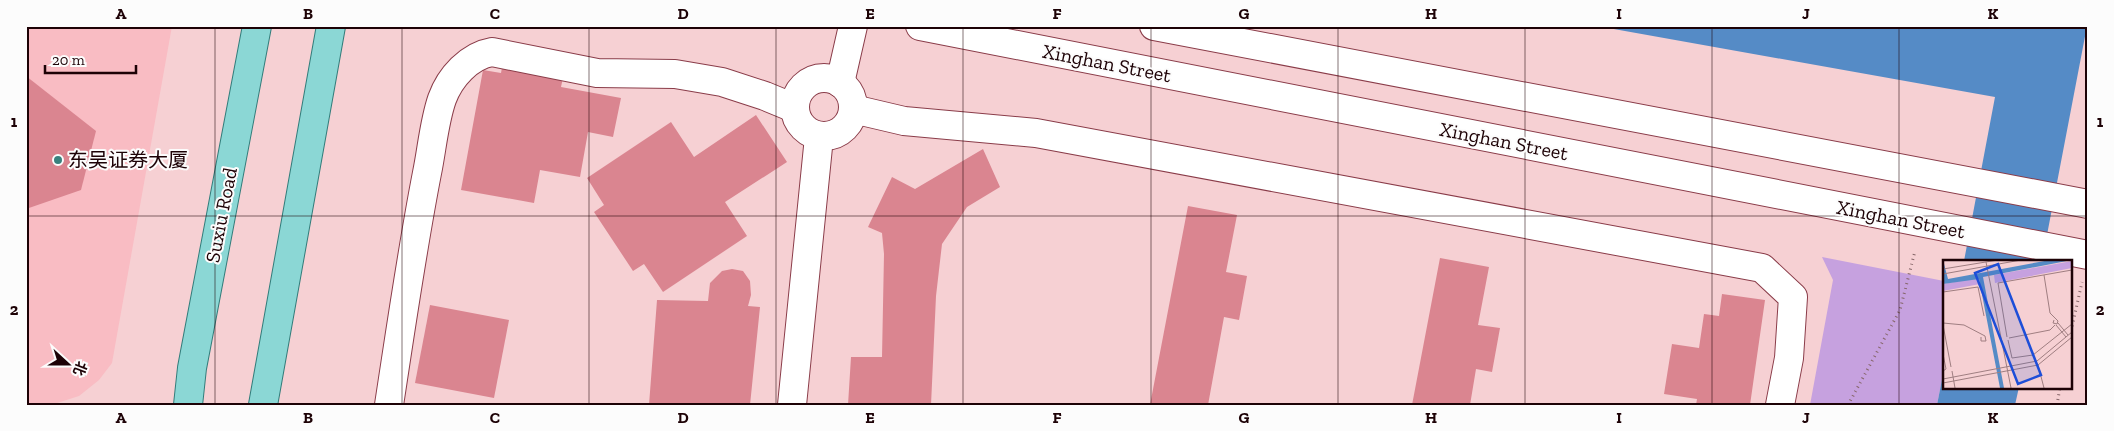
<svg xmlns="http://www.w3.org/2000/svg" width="2114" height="431" viewBox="0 0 2114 431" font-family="'Zilla Slab','Noto Sans SC',serif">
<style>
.built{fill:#f9bcc3}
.green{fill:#c6a1df}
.water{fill:#558bc6}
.building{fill:#da8590}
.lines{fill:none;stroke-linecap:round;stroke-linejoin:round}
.street-casing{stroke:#8a3c49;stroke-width:30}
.secondary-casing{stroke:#8a3c49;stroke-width:30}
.primary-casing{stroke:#327c7a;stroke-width:30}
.path{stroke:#866669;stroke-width:3;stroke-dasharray:1 4;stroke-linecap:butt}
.street{stroke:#fff;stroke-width:28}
.secondary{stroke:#fff;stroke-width:28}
.primary{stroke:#8bd7d5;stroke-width:28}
.grid{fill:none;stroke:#1d0206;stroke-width:1;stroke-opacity:0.55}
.poi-dot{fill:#39817e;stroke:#fcfcfc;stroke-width:2}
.labels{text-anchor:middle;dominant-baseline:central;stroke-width:4;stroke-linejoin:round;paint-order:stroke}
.street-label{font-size:20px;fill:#1d0206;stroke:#fcfcfc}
.poi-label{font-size:20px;fill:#1d0206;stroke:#fcfcfc;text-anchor:start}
.inset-road{fill:none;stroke:#9f7e81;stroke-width:1}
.view{fill:#1d4ed8;fill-opacity:0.15;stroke:#1d4ed8;stroke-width:2.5}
.inset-edge{fill:none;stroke:#1d0206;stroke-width:2.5}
.neatline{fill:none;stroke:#1d0206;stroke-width:2}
.grid-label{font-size:16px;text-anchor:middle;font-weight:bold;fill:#1d0206}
</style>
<rect width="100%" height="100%" fill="#f6d0d3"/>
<!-- built -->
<path class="built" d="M 26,26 L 172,26 L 112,363 L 99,380 L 79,396 L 51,405 L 26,403 Z"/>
<!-- green -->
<path class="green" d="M 1822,257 L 1944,281 L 1944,369 L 1937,405 L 1810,405 L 1833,280 Z"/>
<!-- water -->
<g class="water">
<path d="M 1597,26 L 2087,26 L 2042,261 L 1964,261 L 1995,97 Z"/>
<path d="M 1944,369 L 1944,387 L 2019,387 L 2015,405 L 1937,405 Z"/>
</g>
<!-- building -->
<g class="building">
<path d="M 503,62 L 564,73 L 561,87 L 621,98 L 613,137 L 588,132 L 580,177 L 540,170 L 534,203 L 461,190 L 483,70 L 501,73 Z"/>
<path d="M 26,76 L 96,131 L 81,190 L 26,209 Z"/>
<path d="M 756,115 L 787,162 L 725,202 L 747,236 L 663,292 L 644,264 L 633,271 L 594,212 L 604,205 L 587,178 L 671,122 L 694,157 Z"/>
<path d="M 983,149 L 1000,187 L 967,207 L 942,244 L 936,296 L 931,405 L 848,405 L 851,357 L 882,357 L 884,254 L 882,233 L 868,227 L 892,177 L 915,189 Z"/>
<path d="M 1188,206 L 1237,215 L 1226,272 L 1247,276 L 1239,320 L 1224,317 L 1208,405 L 1150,405 Z"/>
<path d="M 1440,258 L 1489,267 L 1478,325 L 1500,328 L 1492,372 L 1476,369 L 1470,405 L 1412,405 Z"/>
<path d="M 732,269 L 743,271 L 750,281 L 751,295 L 748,306 L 760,307 L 750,405 L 649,405 L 657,300 L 708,301 L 710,283 L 722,271 Z"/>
<path d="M 1722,294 L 1765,300 L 1750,405 L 1696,405 L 1697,399 L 1664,394 L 1672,344 L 1699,348 L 1704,314 L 1719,316 Z"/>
<path d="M 430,305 L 509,320 L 494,398 L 415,383 Z"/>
</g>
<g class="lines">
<defs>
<g id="street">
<circle cx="824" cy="107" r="29"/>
<path d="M 840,83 L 853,26"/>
<path d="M 853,109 L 904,121 L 1036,133 L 1762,268 L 1793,297 L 1789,358 L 1780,405"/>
<path d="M 389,405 C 401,327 412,250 427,173 C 432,149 434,122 442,99 C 450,77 469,56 492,52 L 597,73 L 675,74 L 722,82 L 765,96 L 794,108"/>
<path d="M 792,405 L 819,137"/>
</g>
<g id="secondary">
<path d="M 920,26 L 2088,255"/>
<path d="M 1154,26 L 2088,204"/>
</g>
<g id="primary">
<path d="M 188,405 L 192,368 L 257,26"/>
<path d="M 263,405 L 331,26"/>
</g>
</defs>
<!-- street casing -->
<use href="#street" class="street-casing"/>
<!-- secondary casing -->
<use href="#secondary" class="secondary-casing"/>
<!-- primary casing -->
<use href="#primary" class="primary-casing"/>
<!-- path -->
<g class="path">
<path d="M 2070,336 L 2082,282"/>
<path d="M 1848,405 L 1900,310 L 1915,251"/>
<path d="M 2057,405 L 2060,387"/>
</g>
<!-- street -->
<use href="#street" class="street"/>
<!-- secondary -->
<use href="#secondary" class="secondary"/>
<!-- primary -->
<use href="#primary" class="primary"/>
</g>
<!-- grid -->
<path class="grid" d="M 215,26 L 215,405M 402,26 L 402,405M 589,26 L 589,405M 776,26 L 776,405M 963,26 L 963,405M 1151,26 L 1151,405M 1338,26 L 1338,405M 1525,26 L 1525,405M 1712,26 L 1712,405M 1899,26 L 1899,405M 26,216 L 2088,216"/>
<!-- markers -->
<circle class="poi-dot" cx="58" cy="160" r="5"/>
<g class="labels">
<!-- street labels -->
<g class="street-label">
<text transform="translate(1107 63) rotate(11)">Xinghan Street</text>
<text transform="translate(1504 141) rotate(11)">Xinghan Street</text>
<text transform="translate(221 215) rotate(-79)">Suxiu Road</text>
<text transform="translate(1901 219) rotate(11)">Xinghan Street</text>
</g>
<!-- poi labels -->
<g class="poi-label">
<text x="68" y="160">东吴证券大厦</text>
</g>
</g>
<!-- overview -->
<g transform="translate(1943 260)">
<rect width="129" height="129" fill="#f6d0d3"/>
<path d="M 129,1 L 129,8 L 52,23 L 51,15 ZM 33,18 L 37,24 L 0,31 L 0,24 Z" fill="#c6a1df"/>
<path d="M 0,0 L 5,19 L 107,0 L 129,0 L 40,17 L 61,128 L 57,128 L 36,19 L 0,24 Z" fill="#558bc6"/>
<path class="inset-road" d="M 43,2 L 68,128M 0,9 L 55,0M 0,14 L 78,0M 101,15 L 107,53 L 115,61 L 114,64 L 110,63 L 111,60M 0,32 L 35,27 L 41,56M 0,63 L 21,65 L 42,76 L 43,81 L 38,81 L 38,77M 115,63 L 125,75M 0,65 L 8,107M 113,65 L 123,77M 64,77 L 55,23 L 129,10M 66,78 L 107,70 L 112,65M 65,80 L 69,98 L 90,95 L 129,64M 0,94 L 3,109 L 0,111M 95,105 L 101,128M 9,111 L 12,128M 0,119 L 94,101 L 129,72M 0,123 L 95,105 L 129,77"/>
<path class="view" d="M 55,4 L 98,115 L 75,124 L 32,13 Z"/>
<rect width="129" height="129" class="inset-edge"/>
</g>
<!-- border -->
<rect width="2114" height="431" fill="none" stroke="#fcfcfc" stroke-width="55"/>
<!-- north arrow -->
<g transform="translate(68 364) rotate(111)" stroke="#fcfcfc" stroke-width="4" paint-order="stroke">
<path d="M0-4L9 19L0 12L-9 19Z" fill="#1d0206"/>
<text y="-8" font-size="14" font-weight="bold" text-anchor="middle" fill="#1d0206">北</text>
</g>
<!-- scale -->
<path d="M45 65v8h91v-8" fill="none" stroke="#1d0206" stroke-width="2.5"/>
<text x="52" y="65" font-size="15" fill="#1d0206" stroke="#fcfcfc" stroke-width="4" paint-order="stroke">20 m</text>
<rect x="28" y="28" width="2058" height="376" class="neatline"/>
<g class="grid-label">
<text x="121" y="19">A</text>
<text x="308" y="19">B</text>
<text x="495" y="19">C</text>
<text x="683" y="19">D</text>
<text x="870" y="19">E</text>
<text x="1057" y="19">F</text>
<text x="1244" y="19">G</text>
<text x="1431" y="19">H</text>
<text x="1619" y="19">I</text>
<text x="1806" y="19">J</text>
<text x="1993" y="19">K</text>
<text x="14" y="127">1</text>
<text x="2100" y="127">1</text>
<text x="14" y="315">2</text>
<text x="2100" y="315">2</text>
<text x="121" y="423">A</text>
<text x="308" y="423">B</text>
<text x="495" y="423">C</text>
<text x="683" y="423">D</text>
<text x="870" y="423">E</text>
<text x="1057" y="423">F</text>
<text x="1244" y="423">G</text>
<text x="1431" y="423">H</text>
<text x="1619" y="423">I</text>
<text x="1806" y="423">J</text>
<text x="1993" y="423">K</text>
</g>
</svg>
